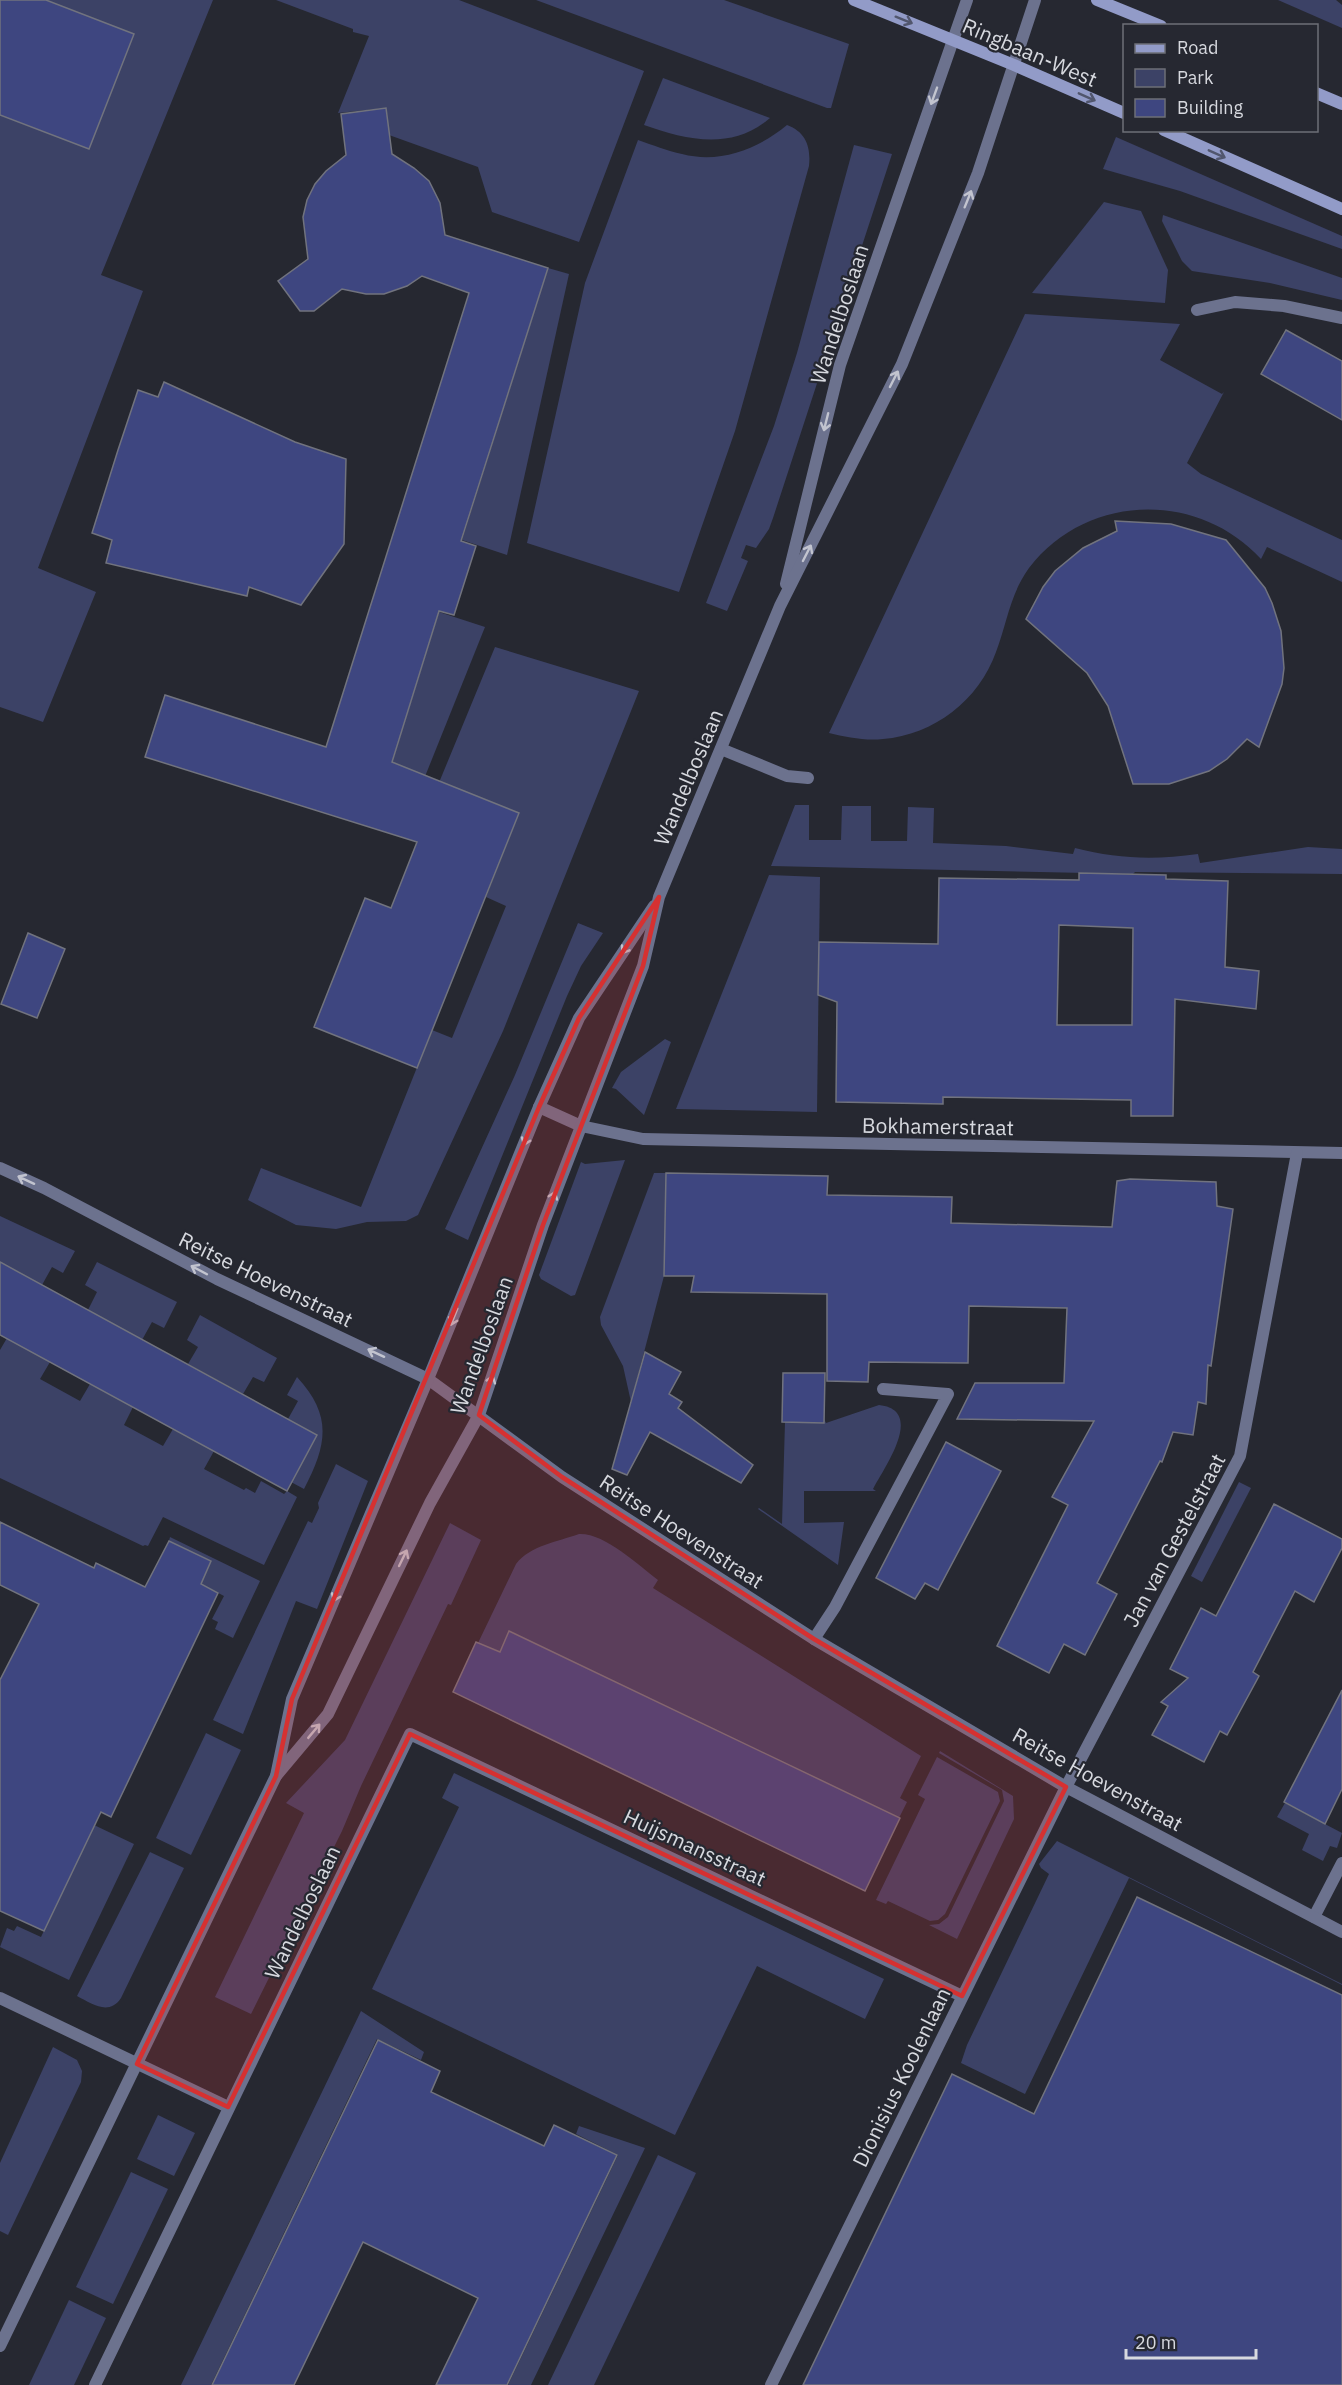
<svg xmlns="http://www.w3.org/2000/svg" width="1342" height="2385" viewBox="0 0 1342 2385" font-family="'IBM Plex Sans',sans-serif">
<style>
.green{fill:#3c4266}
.building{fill:#3e4680;stroke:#71737e;stroke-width:1.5;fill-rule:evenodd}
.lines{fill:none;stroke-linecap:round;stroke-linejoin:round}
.service{stroke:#6c728e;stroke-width:12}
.minor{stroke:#6c728e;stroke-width:12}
.tertiary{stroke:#6c728e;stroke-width:12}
.secondary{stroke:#929bc8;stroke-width:12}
.oneway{stroke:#51566d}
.oneway2{stroke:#c2c4cf}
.marked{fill:#d63131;fill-opacity:0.2;stroke:#d63131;stroke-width:4.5;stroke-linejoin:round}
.labels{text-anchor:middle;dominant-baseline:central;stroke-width:4.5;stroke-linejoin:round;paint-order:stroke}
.street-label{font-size:21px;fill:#d7d9df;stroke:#262831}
</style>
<rect width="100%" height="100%" fill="#262831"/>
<!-- green -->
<g class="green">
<path d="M 0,0 L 213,0 L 101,275 L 143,291 L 38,568 L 96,592 L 43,722 L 0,707 Z"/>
<path d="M 276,0 L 459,0 L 644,71 L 579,242 L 492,212 L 478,167 L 389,135 L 386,108 L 338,113 L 369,36 L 353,32 L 353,29 Z"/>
<path d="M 536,0 L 724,0 L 849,44 L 831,108 L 827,108 Z"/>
<path d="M 1278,0 L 1336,0 L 1342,5 L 1342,28 Z"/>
<path d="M 663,78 L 770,118 C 732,151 686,140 644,125 Z"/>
<path d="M 787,125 C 806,132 811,147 809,166 L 735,431 L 679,592 L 527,543 L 585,283 L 638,140 C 653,145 667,151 682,154 C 720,164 758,149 787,125 Z"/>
<path d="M 1116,137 L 1342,236 L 1342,249 L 1180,191 L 1103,169 Z"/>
<path d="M 854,145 L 892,154 L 773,518 L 769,529 L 756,548 L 746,545 L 741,558 L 748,561 L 727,611 L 706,603 L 774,426 L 797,353 Z"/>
<path d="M 1104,202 L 1141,211 L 1168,270 L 1165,303 L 1032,293 Z"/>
<path d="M 1163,215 L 1342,278 L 1342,300 L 1270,283 L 1192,271 L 1182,261 L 1162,221 Z"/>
<path d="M 548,268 L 569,274 L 507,555 L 462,540 Z"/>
<path d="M 1025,314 L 1180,324 L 1160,360 L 1222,394 L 1224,392 L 1187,463 L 1201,474 L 1342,540 L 1342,582 L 1267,547 L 1261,559 C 1198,490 1086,493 1029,568 C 1010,594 1007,623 996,652 C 979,700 934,735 883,739 C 865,741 846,737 829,733 Z"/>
<path d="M 439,612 L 485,627 L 424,779 L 391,766 Z"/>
<path d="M 495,647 L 639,691 L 503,1031 L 418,1215 L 406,1221 L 367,1222 L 336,1229 L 296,1225 L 248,1200 L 261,1168 L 361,1207 L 432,1030 L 452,1038 L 506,906 L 486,897 L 519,813 L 438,785 Z"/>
<path d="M 795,805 L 809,805 L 809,840 L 841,840 L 842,806 L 871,806 L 871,841 L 907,841 L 908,807 L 934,808 L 933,843 L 1006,846 L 1073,854 L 1075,848 C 1117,859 1155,860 1198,854 L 1200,863 L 1308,847 L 1342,849 L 1342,874 L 1135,872 L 1133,874 L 771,866 Z"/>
<path d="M 769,875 L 820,877 L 817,1112 L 676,1109 Z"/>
<path d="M 578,923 L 603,933 L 581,966 L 567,996 L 468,1240 L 445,1229 L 515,1075 Z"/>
<path d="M 665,1039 L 671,1042 L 644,1115 L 616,1089 L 612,1088 L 621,1072 Z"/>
<path d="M 625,1160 L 575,1295 L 571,1296 L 541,1279 L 539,1275 L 581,1162 L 585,1164 Z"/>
<path d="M 654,1173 L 666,1173 L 664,1276 L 631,1402 L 623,1366 L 601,1325 L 600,1317 Z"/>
<path d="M 0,1216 L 75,1251 L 63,1273 L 52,1267 L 42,1285 L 0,1262 Z"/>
<path d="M 97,1262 L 177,1302 L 164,1328 L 152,1322 L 142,1340 L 88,1310 L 97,1292 L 85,1285 Z"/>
<path d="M 200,1315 L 277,1358 L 264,1382 L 253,1377 L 243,1394 L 188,1364 L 198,1347 L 187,1340 Z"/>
<path d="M 7,1338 L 50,1362 L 40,1379 L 80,1401 L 90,1384 L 133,1407 L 124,1425 L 163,1446 L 173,1429 L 214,1451 L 204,1469 L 244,1490 L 246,1488 L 255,1493 L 261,1481 L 284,1494 L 287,1491 L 297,1497 L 264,1565 L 163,1517 L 148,1546 L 145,1545 L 143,1546 L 0,1478 L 0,1350 Z"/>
<path d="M 297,1377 C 333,1416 327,1445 304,1489 L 291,1482 L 317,1435 L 288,1419 L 298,1401 L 287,1395 Z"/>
<path d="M 879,1405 C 926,1410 884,1468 873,1489 L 876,1491 L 804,1491 L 804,1523 L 844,1522 L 838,1565 L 758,1509 L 759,1508 L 782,1524 L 785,1422 L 824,1423 L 824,1419 L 826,1423 Z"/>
<path d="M 336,1464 L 368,1481 L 317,1609 L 296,1601 L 243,1734 L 213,1720 L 308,1521 L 312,1523 L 319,1508 L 318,1503 Z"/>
<path d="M 1239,1482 L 1251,1488 L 1202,1582 L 1191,1576 Z"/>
<path d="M 450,1523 L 481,1540 L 451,1605 L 448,1604 L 361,1786 L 342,1831 L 251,2014 L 215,1997 L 304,1813 L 286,1803 L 345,1740 Z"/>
<path d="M 579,1534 C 605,1533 638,1565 658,1580 L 653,1588 L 921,1756 L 900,1798 L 907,1802 L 899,1818 L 509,1631 L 499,1654 L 478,1643 L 516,1564 C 531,1545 557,1542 579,1534 Z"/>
<path d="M 170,1537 L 260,1581 L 233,1638 L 215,1629 L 218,1622 L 212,1619 L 224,1596 L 201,1584 L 211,1561 L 169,1541 Z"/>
<path d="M 206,1733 L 241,1750 L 191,1855 L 156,1838 Z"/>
<path d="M 940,1751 L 1013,1796 L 1014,1819 L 957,1939 L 929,1925 L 939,1924 L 948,1917 L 1004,1801 L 1002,1790 L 939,1753 Z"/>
<path d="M 937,1757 L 998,1792 L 1000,1801 L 945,1914 L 938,1920 L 930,1921 L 888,1901 L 886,1904 L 876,1900 L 925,1799 L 918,1795 Z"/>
<path d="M 454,1773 L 884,1979 L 865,2019 L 757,1966 L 675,2135 L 372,1989 L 459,1807 L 442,1798 Z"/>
<path d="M 1285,1803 L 1342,1833 L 1337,1848 L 1330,1846 L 1323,1861 L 1302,1850 L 1309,1834 L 1277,1817 Z"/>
<path d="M 94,1825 L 134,1844 L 69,1980 L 0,1947 L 7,1928 L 14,1931 L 17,1926 L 41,1937 Z"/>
<path d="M 1057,1841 L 1342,1984 L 1342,1985 L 1129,1878 L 1025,2094 L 961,2063 L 967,2045 L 1049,1874 L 1041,1868 L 1039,1864 Z"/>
<path d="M 150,1852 L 184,1868 L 121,1998 C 109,2016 92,2004 77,1996 Z"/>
<path d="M 361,2011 L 424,2052 L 421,2060 L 377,2039 L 211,2385 L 181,2385 Z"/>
<path d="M 53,2047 L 77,2060 L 82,2071 L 81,2082 L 8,2235 L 0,2231 L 0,2163 Z"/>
<path d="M 158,2115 L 195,2133 L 174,2176 L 137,2159 Z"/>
<path d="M 579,2126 L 645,2148 L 531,2385 L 508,2385 L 618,2155 L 576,2134 Z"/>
<path d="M 658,2155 L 696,2173 L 594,2385 L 548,2385 Z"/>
<path d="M 131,2172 L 168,2189 L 113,2304 L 76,2287 Z"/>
<path d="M 69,2300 L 106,2318 L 74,2385 L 29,2385 Z"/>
</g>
<!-- building -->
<g class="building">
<path d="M 0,0 L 46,0 L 134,34 L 89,149 L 0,115 Z"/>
<path d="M 386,108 L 392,154 L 414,168 L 429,181 L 440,203 L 445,235 L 548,268 L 461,541 L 476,546 L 454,615 L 439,611 L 392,762 L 519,813 L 417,1068 L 314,1027 L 365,898 L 391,908 L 417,842 L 145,757 L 165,695 L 326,747 L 469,293 L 422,276 L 407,286 L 384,294 L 366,294 L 342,289 L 314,311 L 300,311 L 278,281 L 308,259 L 303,217 L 307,200 L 315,184 L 326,171 L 346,155 L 341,114 Z"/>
<path d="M 1286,330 L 1342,361 L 1342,420 L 1261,374 Z"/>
<path d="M 164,382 L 295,442 L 346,459 L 344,544 L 301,605 L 249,587 L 247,596 L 106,563 L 112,540 L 92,533 L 118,450 L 138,390 L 158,397 Z"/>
<path d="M 1115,521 L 1171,524 L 1226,540 L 1265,588 L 1272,603 L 1281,631 L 1284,668 L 1282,684 L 1259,747 L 1247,739 L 1227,759 L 1209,771 L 1169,784 L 1133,784 L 1108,706 L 1087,673 L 1026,619 L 1043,587 L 1055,571 L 1083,548 L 1117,531 Z"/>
<path d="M 1079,873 L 1166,875 L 1166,879 L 1228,881 L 1225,967 L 1259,971 L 1256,1009 L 1175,999 L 1173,1116 L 1131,1116 L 1131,1100 L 943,1097 L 943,1104 L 836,1102 L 837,1002 L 818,995 L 819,942 L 938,944 L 939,878 L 1079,880 ZM 1059,925 L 1133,928 L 1132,1025 L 1057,1025 Z"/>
<path d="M 28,933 L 65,949 L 37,1018 L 1,1004 Z"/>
<path d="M 666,1173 L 828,1176 L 827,1195 L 952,1197 L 951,1223 L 1112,1227 L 1117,1181 L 1130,1179 L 1216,1182 L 1217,1206 L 1233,1209 L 1211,1366 L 1208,1365 L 1206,1404 L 1198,1402 L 1193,1435 L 1173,1432 L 1162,1462 L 1160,1461 L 1097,1583 L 1117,1594 L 1085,1655 L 1064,1644 L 1049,1673 L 997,1646 L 1068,1505 L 1052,1497 L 1094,1421 L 957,1419 L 975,1383 L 1064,1383 L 1067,1308 L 969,1306 L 968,1363 L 869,1362 L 868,1382 L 827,1381 L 827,1294 L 691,1292 L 694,1276 L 664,1276 Z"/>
<path d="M 0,1262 L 317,1435 L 287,1491 L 0,1335 Z"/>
<path d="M 645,1352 L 681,1372 L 669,1394 L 682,1402 L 678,1408 L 753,1465 L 741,1483 L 650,1432 L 627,1475 L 612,1469 Z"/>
<path d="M 783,1373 L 825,1373 L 824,1423 L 782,1422 Z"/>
<path d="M 946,1442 L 1001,1471 L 938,1590 L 925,1583 L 915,1599 L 876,1578 Z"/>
<path d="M 1274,1504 L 1342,1539 L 1342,1548 L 1314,1602 L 1295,1591 L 1253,1672 L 1259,1676 L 1227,1735 L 1220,1731 L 1204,1762 L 1152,1735 L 1168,1706 L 1161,1702 L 1188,1678 L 1170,1669 L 1201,1608 L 1216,1616 Z"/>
<path d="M 0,1522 L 94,1568 L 96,1563 L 145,1587 L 169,1541 L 211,1561 L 201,1584 L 218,1593 L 111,1817 L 101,1812 L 44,1931 L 0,1911 L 0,1680 L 39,1604 L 0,1585 Z"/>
<path d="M 509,1631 L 900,1818 L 865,1891 L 453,1692 L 476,1642 L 500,1652 Z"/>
<path d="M 1342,1690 L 1342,1789 L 1325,1824 L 1284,1802 Z"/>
<path d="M 1137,1897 L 1342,1995 L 1342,2385 L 803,2385 L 952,2074 L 1034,2114 Z"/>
<path d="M 378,2040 L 440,2071 L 431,2092 L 544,2146 L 554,2125 L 617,2155 L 507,2385 L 436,2385 L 478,2298 L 363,2242 L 294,2385 L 212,2385 Z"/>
</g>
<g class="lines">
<!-- service -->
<g class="service">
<path d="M 721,749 L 787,776 L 808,778"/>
<path d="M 814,1639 L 835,1607 L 948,1394 L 883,1389"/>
<path d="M 1314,1917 L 1342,1863"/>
</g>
<!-- minor -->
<g class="minor">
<path d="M 1197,310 L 1235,302 L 1284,306 L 1342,318"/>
<path d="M 539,1107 L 581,1126 L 643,1139 L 1342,1153"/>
<path d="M 0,1168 L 44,1188 L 217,1279 L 428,1379 L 562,1477 L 814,1639 L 1066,1787 L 1342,1932"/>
<path d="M 0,1998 L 228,2107"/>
<path d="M 95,2385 L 410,1734 L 962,1996"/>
<path d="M 771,2385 L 1066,1787 L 1240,1456 L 1297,1153"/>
</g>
<!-- tertiary -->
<g class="tertiary">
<path d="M 786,584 L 840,365 L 967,0"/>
<path d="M 276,1776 L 328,1714 L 430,1503 L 479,1415 L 543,1225 L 643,966 L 659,897 L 780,606 L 902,364 L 978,173 L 1035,0"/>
<path d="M 0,2346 L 276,1776 L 292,1699 L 428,1379 L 539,1107 L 579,1018 L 654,906"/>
</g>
<!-- secondary -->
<g class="secondary">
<path d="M 854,0 L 1014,65 L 1124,113"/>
<path d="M 1097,0 L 1161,26"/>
<path d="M 1316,93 L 1342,104"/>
<path d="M 1164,130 L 1342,209"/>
</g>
</g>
<!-- one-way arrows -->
<defs><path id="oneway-shaft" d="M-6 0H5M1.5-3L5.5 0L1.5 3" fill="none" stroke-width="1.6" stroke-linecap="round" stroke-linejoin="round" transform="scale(1.5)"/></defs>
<g class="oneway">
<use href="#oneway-shaft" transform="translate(904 20) rotate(22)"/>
<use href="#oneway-shaft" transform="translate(1087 97) rotate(24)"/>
<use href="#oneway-shaft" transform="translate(1217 154) rotate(24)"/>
</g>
<g class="oneway2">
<use href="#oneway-shaft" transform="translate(934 96) rotate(110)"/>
<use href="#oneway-shaft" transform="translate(968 199) rotate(-68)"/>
<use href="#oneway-shaft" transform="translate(894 379) rotate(-63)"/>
<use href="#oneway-shaft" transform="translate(826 422) rotate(104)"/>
<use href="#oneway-shaft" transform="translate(807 553) rotate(-63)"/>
<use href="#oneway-shaft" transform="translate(627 946) rotate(123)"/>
<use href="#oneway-shaft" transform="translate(527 1137) rotate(112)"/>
<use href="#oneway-shaft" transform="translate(26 1180) rotate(-155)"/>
<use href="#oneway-shaft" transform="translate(552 1200) rotate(-69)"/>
<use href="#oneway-shaft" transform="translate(199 1270) rotate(-152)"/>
<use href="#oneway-shaft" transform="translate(454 1317) rotate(112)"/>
<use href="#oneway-shaft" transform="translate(376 1353) rotate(-155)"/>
<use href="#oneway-shaft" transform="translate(490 1384) rotate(-71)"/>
<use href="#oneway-shaft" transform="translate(403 1558) rotate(-64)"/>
<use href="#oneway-shaft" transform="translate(337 1593) rotate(113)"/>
<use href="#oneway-shaft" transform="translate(314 1731) rotate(-50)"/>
</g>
<!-- marked area -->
<path class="marked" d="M 659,897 L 643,966 L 543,1225 L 479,1415 L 562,1477 L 814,1639 L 1066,1787 L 962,1996 L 410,1734 L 228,2107 L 137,2064 L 276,1776 L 292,1699 L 539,1107 L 579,1018 Z"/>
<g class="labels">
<!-- street labels -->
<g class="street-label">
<text transform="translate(1030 52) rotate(23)">Ringbaan-West</text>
<text transform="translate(839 314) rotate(-72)">Wandelboslaan</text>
<text transform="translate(688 777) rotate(-67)">Wandelboslaan</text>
<text transform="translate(938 1126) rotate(1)">Bokhamerstraat</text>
<text transform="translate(266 1279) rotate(26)">Reitse Hoevenstraat</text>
<text transform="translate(481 1345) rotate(-70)">Wandelboslaan</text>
<text transform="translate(682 1531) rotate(33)">Reitse Hoevenstraat</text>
<text transform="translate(1174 1540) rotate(-62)">Jan van Gestelstraat</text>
<text transform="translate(1098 1779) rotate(29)">Reitse Hoevenstraat</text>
<text transform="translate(695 1847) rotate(25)">Huijsmansstraat</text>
<text transform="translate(302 1912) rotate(-64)">Wandelboslaan</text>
<text transform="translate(901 2077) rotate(-64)">Dionisius Koolenlaan</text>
</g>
</g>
<!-- legend -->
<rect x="1123" y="24" width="195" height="108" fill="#262831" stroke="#6d6f77" stroke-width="1.5"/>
<rect x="1135" y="44" width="30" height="9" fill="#929bc8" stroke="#6d6f77" stroke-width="1.5"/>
<text x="1177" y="54" font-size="18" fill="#d7d9df">Road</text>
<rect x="1135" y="69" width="30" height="18" fill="#3c4266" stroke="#6d6f77" stroke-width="1.5"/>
<text x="1177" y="84" font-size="18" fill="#d7d9df">Park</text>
<rect x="1135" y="99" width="30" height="18" fill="#3e4680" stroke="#6d6f77" stroke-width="1.5"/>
<text x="1177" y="114" font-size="18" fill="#d7d9df">Building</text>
<!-- scale -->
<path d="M1126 2349v9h130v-9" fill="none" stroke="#d7d9df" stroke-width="3"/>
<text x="1135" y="2349" font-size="18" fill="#d7d9df" stroke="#262831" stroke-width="4.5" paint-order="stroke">20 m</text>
</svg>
